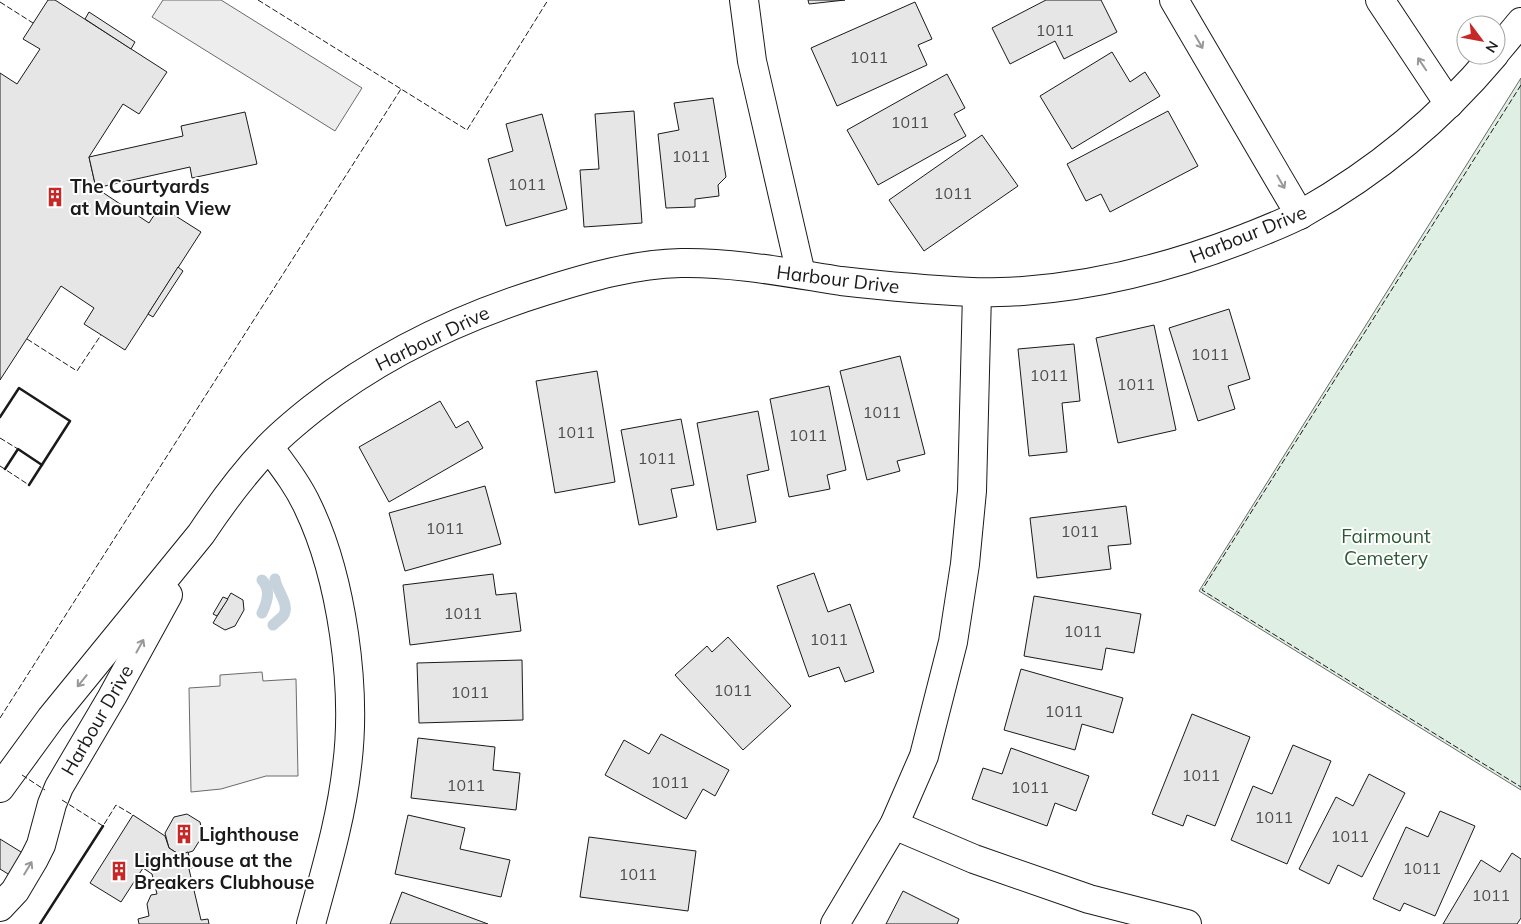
<svg xmlns="http://www.w3.org/2000/svg" width="1521" height="924" viewBox="0 0 1521 924" font-family="Mulish,sans-serif">
<style>
.green{fill:#e0efe3;stroke:#6a6a6a}
.parking{fill:#ededed;stroke:#6a6a6a}
.lines{fill:none;stroke-linecap:round;stroke-linejoin:round}
.stream{stroke:#c6d2dc;stroke-width:11}
.building{fill:#e6e6e6;stroke:#1a1a1a}
.minor-casing{stroke:#1a1a1a;stroke-width:30}
.minor{stroke:#fff;stroke-width:28}
.fence{stroke:#1a1a1a;stroke-width:1;stroke-dasharray:6 2.5;stroke-linecap:butt}
.wall{stroke:#1a1a1a;stroke-width:2.5}
.oneway{stroke:#989898}
.labels{text-anchor:middle;dominant-baseline:central;stroke-width:4;stroke-linejoin:round;paint-order:stroke}
.number-label{font-size:16px;fill:#4d4d4d}
.poi-label{font-size:19px;font-weight:bold;fill:#1a1a1a;stroke:#fff;text-anchor:start}
.street-label{font-size:19px;fill:#1a1a1a;stroke:#fff}
.park-label{font-size:19px;fill:#2b5a34;stroke:#fff}
</style>
<rect width="100%" height="100%" fill="#fff"/>
<!-- green -->
<path class="green" d="M 1521,78 L 1521,790 L 1199,591 Z"/>
<!-- parking -->
<g class="parking">
<path d="M 163,0 L 221,0 L 362,88 L 335,131 L 152,17 Z"/>
<path d="M 262,672 L 263,681 L 296,679 L 298,776 L 266,776 L 221,789 L 191,792 L 189,688 L 220,686 L 220,675 Z"/>
</g>
<g class="lines">
<!-- stream -->
<g class="stream">
<path d="M 262,580 C 271,589 267,603 262,613"/>
<path d="M 273,625 C 276,622 280,619 283,616 C 291,605 276,590 275,579"/>
</g>
</g>
<!-- building -->
<g class="building">
<path d="M 48,0 L 55,0 L 167,72 L 139,114 L 123,104 L 89,157 L 96,188 L 149,223 L 160,206 L 201,232 L 125,350 L 84,324 L 94,308 L 61,286 L 0,380 L 0,73 L 17,84 L 40,49 L 23,39 Z"/>
<path d="M 808,0 L 845,0 L 809,4 Z"/>
<path d="M 1046,0 L 1101,0 L 1117,32 L 1064,59 L 1055,41 L 1010,64 L 992,28 Z"/>
<path d="M 915,2 L 932,39 L 918,45 L 927,65 L 837,106 L 811,48 Z"/>
<path d="M 89,12 L 135,42 L 131,49 L 85,19 Z"/>
<path d="M 1112,52 L 1130,82 L 1145,72 L 1160,96 L 1072,149 L 1040,96 Z"/>
<path d="M 947,74 L 965,108 L 954,114 L 966,136 L 878,185 L 847,130 Z"/>
<path d="M 713,98 L 726,177 L 718,185 L 719,196 L 695,199 L 695,207 L 666,208 L 658,134 L 679,130 L 674,103 Z"/>
<path d="M 634,111 L 642,223 L 584,227 L 580,170 L 599,169 L 595,114 Z"/>
<path d="M 1168,111 L 1198,166 L 1110,212 L 1101,194 L 1086,201 L 1067,164 Z"/>
<path d="M 245,112 L 257,164 L 192,178 L 190,167 L 96,188 L 89,157 L 183,136 L 181,126 Z"/>
<path d="M 542,114 L 567,209 L 506,226 L 488,159 L 513,151 L 506,124 Z"/>
<path d="M 982,135 L 1018,186 L 924,251 L 889,200 Z"/>
<path d="M 178,267 L 183,271 L 153,317 L 148,314 Z"/>
<path d="M 1229,309 L 1250,379 L 1228,386 L 1235,409 L 1198,421 L 1169,328 Z"/>
<path d="M 1154,325 L 1176,430 L 1118,443 L 1096,338 Z"/>
<path d="M 1074,344 L 1080,401 L 1062,403 L 1067,452 L 1029,456 L 1018,349 Z"/>
<path d="M 900,356 L 925,454 L 897,461 L 900,471 L 867,480 L 840,371 Z"/>
<path d="M 597,371 L 615,482 L 555,493 L 536,381 Z"/>
<path d="M 829,386 L 846,470 L 827,475 L 830,489 L 789,497 L 770,399 Z"/>
<path d="M 440,401 L 456,428 L 468,421 L 483,448 L 389,502 L 359,447 Z"/>
<path d="M 758,411 L 769,470 L 747,475 L 756,522 L 717,530 L 697,423 Z"/>
<path d="M 681,419 L 694,485 L 671,489 L 677,517 L 639,525 L 621,430 Z"/>
<path d="M 485,486 L 501,544 L 405,571 L 389,513 Z"/>
<path d="M 1126,506 L 1131,544 L 1108,546 L 1111,569 L 1037,578 L 1030,518 Z"/>
<path d="M 814,573 L 828,612 L 850,604 L 874,672 L 845,682 L 839,667 L 809,677 L 777,586 Z"/>
<path d="M 493,574 L 496,595 L 516,593 L 521,631 L 410,645 L 403,585 Z"/>
<path d="M 231,593 L 243,600 L 244,610 L 235,626 L 225,630 L 213,623 Z"/>
<path d="M 1034,596 L 1141,614 L 1134,653 L 1106,648 L 1102,670 L 1024,656 Z"/>
<path d="M 223,597 L 228,599 L 217,616 L 213,614 Z"/>
<path d="M 728,637 L 791,706 L 743,750 L 675,675 L 707,646 L 712,652 Z"/>
<path d="M 522,660 L 523,720 L 419,723 L 417,663 Z"/>
<path d="M 1021,669 L 1123,698 L 1113,733 L 1082,724 L 1075,750 L 1004,730 Z"/>
<path d="M 1192,714 L 1250,737 L 1215,826 L 1187,815 L 1183,826 L 1152,814 Z"/>
<path d="M 661,734 L 729,770 L 715,796 L 703,789 L 686,819 L 605,775 L 624,740 L 649,754 Z"/>
<path d="M 418,738 L 495,747 L 493,770 L 520,773 L 516,810 L 411,798 Z"/>
<path d="M 1293,745 L 1331,761 L 1287,864 L 1231,840 L 1253,786 L 1272,794 Z"/>
<path d="M 1011,748 L 1089,776 L 1076,811 L 1055,803 L 1047,826 L 972,799 L 983,768 L 1002,774 Z"/>
<path d="M 1369,774 L 1405,793 L 1362,877 L 1338,865 L 1329,884 L 1299,869 L 1336,797 L 1353,806 Z"/>
<path d="M 1440,811 L 1475,826 L 1435,916 L 1404,903 L 1400,911 L 1373,899 L 1406,827 L 1428,837 Z"/>
<path d="M 187,814 L 200,822 L 203,835 L 193,851 L 180,855 L 169,848 L 165,833 L 174,817 Z"/>
<path d="M 133,815 L 165,836 L 169,848 L 180,855 L 188,852 L 192,868 L 189,869 L 201,920 L 208,919 L 209,924 L 139,924 L 138,919 L 149,916 L 147,904 L 151,895 L 157,894 L 152,874 L 143,868 L 121,902 L 90,883 Z"/>
<path d="M 408,815 L 465,828 L 460,849 L 510,860 L 501,897 L 395,874 Z"/>
<path d="M 589,837 L 696,851 L 688,911 L 580,897 Z"/>
<path d="M 0,839 L 26,855 L 13,877 L 0,869 Z"/>
<path d="M 1512,853 L 1521,859 L 1521,918 L 1517,924 L 1443,924 L 1481,860 L 1500,872 Z"/>
<path d="M 903,891 L 959,919 L 957,924 L 886,924 Z"/>
<path d="M 402,892 L 488,924 L 390,924 Z"/>
</g>
<g class="lines">
<defs>
<g id="minor">
<path d="M 744,0 L 752,61 L 801,274"/>
<path d="M 1174,0 L 1300,215"/>
<path d="M 1380,0 L 1449,104"/>
<path d="M 1496,52 L 1521,22"/>
<path d="M 269,447 C 283,466 298,485 308,507 C 342,578 357,688 347,766 C 341,820 325,872 311,924"/>
<path d="M 0,788 L 51,718 L 201,534 C 221,504 243,474 268,448 C 281,434 297,421 312,409 C 382,354 461,317 545,291 C 589,277 635,264 681,263 C 734,262 789,273 841,281 C 885,286 929,290 972,292 C 989,293 1006,292 1023,291 C 1101,285 1171,267 1243,239 C 1263,231 1285,223 1303,213 C 1376,172 1441,118 1494,55"/>
<path d="M 894,825 L 974,859 L 1089,899 L 1187,924"/>
<path d="M 0,907 L 15,891 L 34,859 L 41,845 L 52,804 L 59,787 L 112,697 L 168,595"/>
<path d="M 835,924 L 894,825 L 924,756 L 953,642 L 965,564 L 972,491 L 977,293"/>
</g>
</defs>
<!-- minor casing -->
<use href="#minor" class="minor-casing"/>
<!-- minor -->
<use href="#minor" class="minor"/>
<!-- fence -->
<g class="fence">
<path d="M 258,0 L 467,130 L 548,0"/>
<path d="M 0,2 L 33,23"/>
<path d="M 1521,85 L 1202,590 L 1521,787"/>
<path d="M 27,339 L 77,371 L 101,335"/>
<path d="M 0,438 L 18,449"/>
<path d="M 0,466 L 29,485"/>
<path d="M 0,718 L 401,89"/>
<path d="M 22,775 L 45,790"/>
<path d="M 62,800 L 103,826 L 116,805 L 133,815"/>
</g>
<!-- wall -->
<g class="wall">
<path d="M 0,417 L 19,388 L 70,421 L 29,485"/>
<path d="M 5,469 L 18,449 L 42,465"/>
<path d="M 40,924 L 103,826"/>
</g>
</g>
<!-- one-way arrows -->
<defs><path id="oneway-shaft" d="M-6 0H5M1.5-3L5.5 0L1.5 3" fill="none" stroke-width="1.6" stroke-linecap="round" stroke-linejoin="round" transform="scale(1.25)"/></defs>
<g class="oneway">
<use href="#oneway-shaft" transform="translate(1199 42) rotate(60)"/>
<use href="#oneway-shaft" transform="translate(1422 64) rotate(-124)"/>
<use href="#oneway-shaft" transform="translate(1281 182) rotate(60)"/>
<use href="#oneway-shaft" transform="translate(140 646) rotate(-61)"/>
<use href="#oneway-shaft" transform="translate(82 681) rotate(129)"/>
<use href="#oneway-shaft" transform="translate(28 868) rotate(-59)"/>
</g>
<!-- icons -->
<defs>
<symbol id="building-bare" viewBox="-9 -9 18 18"><path d="M-4-6H4V6H1V3H-1V6H-4ZM-2.5-4.3h1.7v1.8h-1.7ZM.8-4.3h1.7v1.8H.8ZM-2.5-1h1.7V.8h-1.7ZM.8-1h1.7V.8H.8Z" fill="#c62828" stroke="#fff" stroke-width="2.5" paint-order="stroke"/></symbol>
</defs>
<g fill-rule="evenodd">
<use href="#building-bare" x="41" y="183" width="28" height="28"/>
<use href="#building-bare" x="170" y="820" width="28" height="28"/>
<use href="#building-bare" x="105" y="857" width="28" height="28"/>
</g>
<g class="labels">
<!-- number labels -->
<g class="number-label">
<text x="1055" y="30">1011</text>
<text x="869" y="57">1011</text>
<text x="910" y="122">1011</text>
<text x="691" y="156">1011</text>
<text x="527" y="184">1011</text>
<text x="953" y="193">1011</text>
<text x="1210" y="354">1011</text>
<text x="1049" y="375">1011</text>
<text x="1136" y="384">1011</text>
<text x="882" y="412">1011</text>
<text x="576" y="432">1011</text>
<text x="808" y="435">1011</text>
<text x="657" y="458">1011</text>
<text x="445" y="528">1011</text>
<text x="1080" y="531">1011</text>
<text x="463" y="613">1011</text>
<text x="1083" y="631">1011</text>
<text x="829" y="639">1011</text>
<text x="733" y="690">1011</text>
<text x="470" y="692">1011</text>
<text x="1064" y="711">1011</text>
<text x="1201" y="775">1011</text>
<text x="670" y="782">1011</text>
<text x="466" y="785">1011</text>
<text x="1030" y="787">1011</text>
<text x="1274" y="817">1011</text>
<text x="1350" y="836">1011</text>
<text x="1422" y="868">1011</text>
<text x="638" y="874">1011</text>
<text x="1491" y="895">1011</text>
</g>
<!-- poi labels -->
<g class="poi-label">
<text x="70" y="186">The Courtyards<tspan x="70" dy="22">at Mountain View</tspan></text>
<text x="199" y="834">Lighthouse</text>
<text x="134" y="860">Lighthouse at the<tspan x="134" dy="22">Breakers Clubhouse</tspan></text>
</g>
<!-- street labels -->
<g class="street-label">
<text transform="translate(1248 234) rotate(-22)">Harbour Drive</text>
<text transform="translate(838 279) rotate(7)">Harbour Drive</text>
<text transform="translate(432 338) rotate(-26)">Harbour Drive</text>
<text transform="translate(97 720) rotate(-60)">Harbour Drive</text>
</g>
<!-- park labels -->
<g class="park-label">
<text x="1386" y="536">Fairmount<tspan x="1386" dy="22">Cemetery</tspan></text>
</g>
</g>
<!-- north arrow -->
<g transform="translate(1481 40) rotate(122)"><circle r="24" fill="#ffffff" stroke="#a3a3a3"/>
<path d="M0-4L9 19L0 12L-9 19Z" fill="#c62828"/>
<text y="-8" font-size="14" font-weight="bold" text-anchor="middle" fill="#1a1a1a">N</text>
</g>
</svg>
